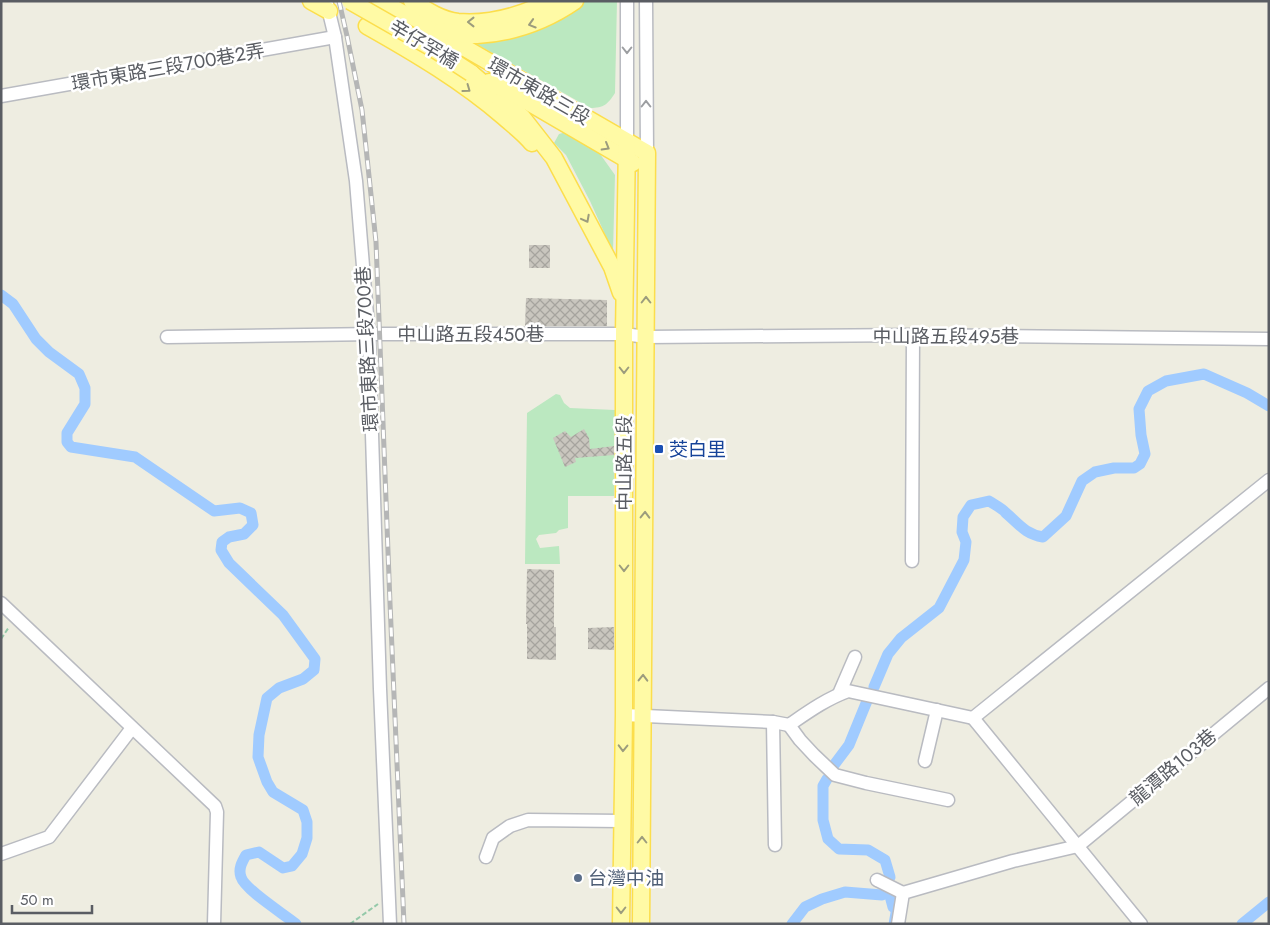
<svg xmlns="http://www.w3.org/2000/svg" width="1270" height="925" viewBox="0 0 1270 925" font-family="Jost,'Noto Sans TC',sans-serif">
<style>
.grass{fill:#bbe8c0}
.lines{fill:none;stroke-linecap:round;stroke-linejoin:round}
.stream{stroke:#a0cbff;stroke-width:3}
.canal{stroke:#a0cbff;stroke-width:11}
.building{fill:url(#building-cross-hatch)}
.minor-casing{stroke:#b9bbc1;stroke-width:15}
.major-casing{stroke:#fcde4c;stroke-width:19}
.path{stroke:#94c9a9;stroke-width:2;stroke-dasharray:5 2.5;stroke-linecap:butt}
.minor{stroke:#fff;stroke-width:12}
.major{stroke:#fffaa5;stroke-width:16}
.rail-casing{stroke:#b5b6b6;stroke-width:5}
.rail{stroke:#fff;stroke-width:3;stroke-dasharray:9;stroke-linecap:butt}
.major-bridge-casing{stroke:#fcde4c;stroke-width:19;stroke-linecap:butt}
.major-bridge{stroke:#fffaa5;stroke-width:16}
.oneway{stroke:#9c9c7d}
.oneway2{stroke:#9c9ea1}
.transit-dot{fill:#1a4fb4;stroke:#fff;stroke-width:2}
.service-dot{fill:#5c6f8a;stroke:#fff;stroke-width:2}
.labels{text-anchor:middle;dominant-baseline:central;stroke-width:5;stroke-linejoin:round;paint-order:stroke}
.street-label{font-size:19px;fill:#5a5d63;stroke:#fff}
.transit-label{font-size:19px;fill:#164399;stroke:#fff;text-anchor:start}
.service-label{font-size:19px;fill:#4e5e75;stroke:#fff;text-anchor:start}
</style>
<defs>
<pattern id="building-cross-hatch" width="8" height="8" patternUnits="userSpaceOnUse" patternTransform="scale(1.25)"><rect width="8" height="8" fill="#c9c6be"/><path d="M0 0l8 8M0 8l8-8" fill="none" stroke="#a6a49e"/></pattern>
</defs>
<rect width="100%" height="100%" fill="#eeede1"/>
<!-- grass -->
<g class="grass">
<path d="M 583,1 L 617,1 L 615,93 C 608,104 604,108 590,108 L 471,41 L 519,36 L 551,25 Z"/>
<path d="M 566,132 L 600,154 L 615,175 L 613,252 L 590,201 L 566,155 L 554,143 L 559,134 Z"/>
<path d="M 556,394 L 560,395 L 564,403 L 570,408 L 615,410 L 614,496 L 568,496 L 568,528 L 559,530 L 556,533 L 539,535 L 536,539 L 540,548 L 559,546 L 560,564 L 525,564 L 527,413 Z"/>
</g>
<g class="lines">
<!-- stream -->
<path class="stream" d="M 890,924 L 893,907"/>
<!-- canal -->
<g class="canal">
<path d="M 1,295 L 13,304 L 36,339 L 49,352 L 79,374 L 85,388 L 85,404 L 67,433 L 67,442 L 71,447 L 135,457 L 214,511 L 240,508 L 251,513 L 253,525 L 244,534 L 229,537 L 222,542 L 221,550 L 229,563 L 283,615 L 315,659 L 314,670 L 303,679 L 279,688 L 267,698 L 259,735 L 258,757 L 267,782 L 273,792 L 303,810 L 307,822 L 307,838 L 302,854 L 292,866 L 283,868 L 259,852 L 246,855 C 242,862 238,869 241,877 C 245,890 284,914 296,924"/>
<path d="M 874,687 L 888,654 L 901,638 L 939,608 L 964,560 L 966,542 L 962,532 L 963,517 L 971,505 L 989,501 C 995,505 1002,508 1006,513 C 1019,524 1025,534 1043,537 L 1066,516 L 1082,481 L 1095,472 L 1114,468 L 1134,468 L 1140,464 L 1145,454 L 1141,435 L 1139,409 L 1148,391 L 1166,381 L 1204,374 L 1247,393 L 1269,406"/>
<path d="M 834,765 L 849,745 L 869,696"/>
<path d="M 827,779 L 823,786 L 823,820 L 828,839 L 839,849 L 868,850 L 885,860 L 890,877"/>
<path d="M 889,892 L 893,907"/>
<path d="M 792,924 L 805,907 L 822,899 L 845,892 L 882,895 L 889,891"/>
<path d="M 1242,924 L 1269,902"/>
</g>
</g>
<!-- building -->
<g class="building">
<rect x="529" y="245" width="21" height="23"/>
<path d="M 526,298 L 607,300 L 607,326 L 525,326 Z"/>
<path d="M 584,429 L 589,438 L 590,449 L 614,446 L 614,455 L 575,458 L 576,462 L 565,467 L 553,438 L 565,431 L 571,437 Z"/>
<path d="M 527,569 L 554,570 L 554,627 L 556,627 L 556,660 L 527,659 L 527,624 L 526,624 Z"/>
<path d="M 614,627 L 614,650 L 588,649 L 588,628 Z"/>
</g>
<g class="lines">
<defs>
<g id="minor">
<path d="M 646,1 L 647,153"/>
<path d="M 327,4 L 335,37 L 356,181 L 369,339 L 380,689 L 390,924"/>
<path d="M 1,96 L 335,37"/>
<path d="M 627,142 L 627,1"/>
<path d="M 167,337 L 375,334 L 624,334 L 646,337 L 913,335 L 1269,339"/>
<path d="M 912,561 L 913,335"/>
<path d="M 1,603 L 215,806 L 217,812 L 214,924"/>
<path d="M 839,694 L 855,657"/>
<path d="M 624,715 L 773,722 L 789,725 C 808,712 826,699 848,691 L 973,718"/>
<path d="M 973,718 L 1269,480"/>
<path d="M 973,718 L 1141,924"/>
<path d="M 773,722 L 775,845"/>
<path d="M 789,725 L 800,740 L 814,755 L 835,775 L 866,783 L 948,800"/>
<path d="M 925,761 L 937,710"/>
<path d="M 1,854 L 49,837 L 132,728"/>
<path d="M 486,857 L 493,838 L 510,826 L 528,820 L 622,821"/>
<path d="M 877,880 L 903,893"/>
<path d="M 898,924 L 903,893 L 1013,861 L 1078,846 L 1269,688"/>
</g>
<g id="major">
<path d="M 311,1 L 329,11"/>
<path d="M 380,1 L 432,29 L 647,153 L 641,924"/>
<path d="M 412,1 C 426,10 441,20 458,22 C 490,25 522,15 551,1"/>
<path d="M 367,26 C 415,53 462,81 504,117 C 513,125 524,133 532,143"/>
<path d="M 442,31 C 453,32 466,36 477,35 C 512,33 546,21 575,1"/>
<path d="M 471,73 L 522,117 L 554,158 L 612,267 L 621,293"/>
<path d="M 489,82 L 511,92 L 633,163"/>
<path d="M 621,924 L 624,715 L 624,334 L 627,142"/>
</g>
</defs>
<!-- minor casing -->
<use href="#minor" class="minor-casing"/>
<!-- major casing -->
<use href="#major" class="major-casing"/>
<!-- path -->
<g class="path">
<path d="M 1,639 L 9,627"/>
<path d="M 350,924 L 378,904"/>
</g>
<!-- minor -->
<use href="#minor" class="minor"/>
<!-- major -->
<use href="#major" class="major"/>
<defs>
<path id="rail" d="M 339,1 L 347,36 L 362,110 L 376,242 L 390,603 L 404,924"/>
</defs>
<!-- rail casing -->
<use href="#rail" class="rail-casing"/>
<!-- rail -->
<use href="#rail" class="rail"/>
<defs>
<path id="major-bridge" d="M 350,1 L 434,49 L 471,73"/>
</defs>
<!-- major-bridge casing -->
<use href="#major-bridge" class="major-bridge-casing"/>
<!-- major-bridge -->
<use href="#major-bridge" class="major-bridge"/>
</g>
<!-- one-way arrows -->
<defs><path id="oneway-chevron" d="M-2-3.5L2.5 0L-2 3.5" fill="none" stroke-width="1.6" stroke-linecap="round" stroke-linejoin="round" transform="scale(1.25)"/></defs>
<g class="oneway">
<use href="#oneway-chevron" transform="translate(471 22) rotate(180)"/>
<use href="#oneway-chevron" transform="translate(532 24) rotate(163)"/>
<use href="#oneway-chevron" transform="translate(467 89) rotate(36)"/>
<use href="#oneway-chevron" transform="translate(606 147) rotate(30)"/>
<use href="#oneway-chevron" transform="translate(586 219) rotate(62)"/>
<use href="#oneway-chevron" transform="translate(646 300) rotate(-90)"/>
<use href="#oneway-chevron" transform="translate(624 370) rotate(90)"/>
<use href="#oneway-chevron" transform="translate(645 515) rotate(-89)"/>
<use href="#oneway-chevron" transform="translate(624 568) rotate(90)"/>
<use href="#oneway-chevron" transform="translate(643 678) rotate(-89)"/>
<use href="#oneway-chevron" transform="translate(623 748) rotate(91)"/>
<use href="#oneway-chevron" transform="translate(642 840) rotate(-90)"/>
<use href="#oneway-chevron" transform="translate(621 910) rotate(90)"/>
</g>
<g class="oneway2">
<use href="#oneway-chevron" transform="translate(627 50) rotate(90)"/>
<use href="#oneway-chevron" transform="translate(646 104) rotate(-90)"/>
</g>
<!-- markers -->
<rect class="transit-dot" x="654" y="444" width="10" height="10" rx="2.5"/>
<circle class="service-dot" cx="578" cy="878" r="5"/>
<g class="labels">
<!-- street labels -->
<g class="street-label">
<text transform="translate(424 44) rotate(31)">辛仔罕橋</text>
<text transform="translate(168 67) rotate(-10)">環市東路三段700巷2弄</text>
<text transform="translate(539 91) rotate(30)">環市東路三段</text>
<text x="471" y="334">中山路五段450巷</text>
<text x="946" y="336">中山路五段495巷</text>
<text transform="translate(367 349) rotate(-93)">環市東路三段700巷</text>
<text transform="translate(624 463) rotate(-90)">中山路五段</text>
<text transform="translate(1173 767) rotate(-40)">龍潭路103巷</text>
</g>
<!-- transit labels -->
<g class="transit-label">
<text x="669" y="449">茭白里</text>
</g>
<!-- service labels -->
<g class="service-label">
<text x="588" y="878">台灣中油</text>
</g>
</g>
<!-- border -->
<rect width="1270" height="925" fill="none" stroke="#5a5d63" stroke-width="5"/>
<!-- scale -->
<path d="M12 905v8h80v-8" fill="none" stroke="#5a5d63" stroke-width="2.5"/>
<text x="20" y="905" font-size="15" fill="#5a5d63" stroke="#ffffff" stroke-width="4" paint-order="stroke">50 m</text>
</svg>
